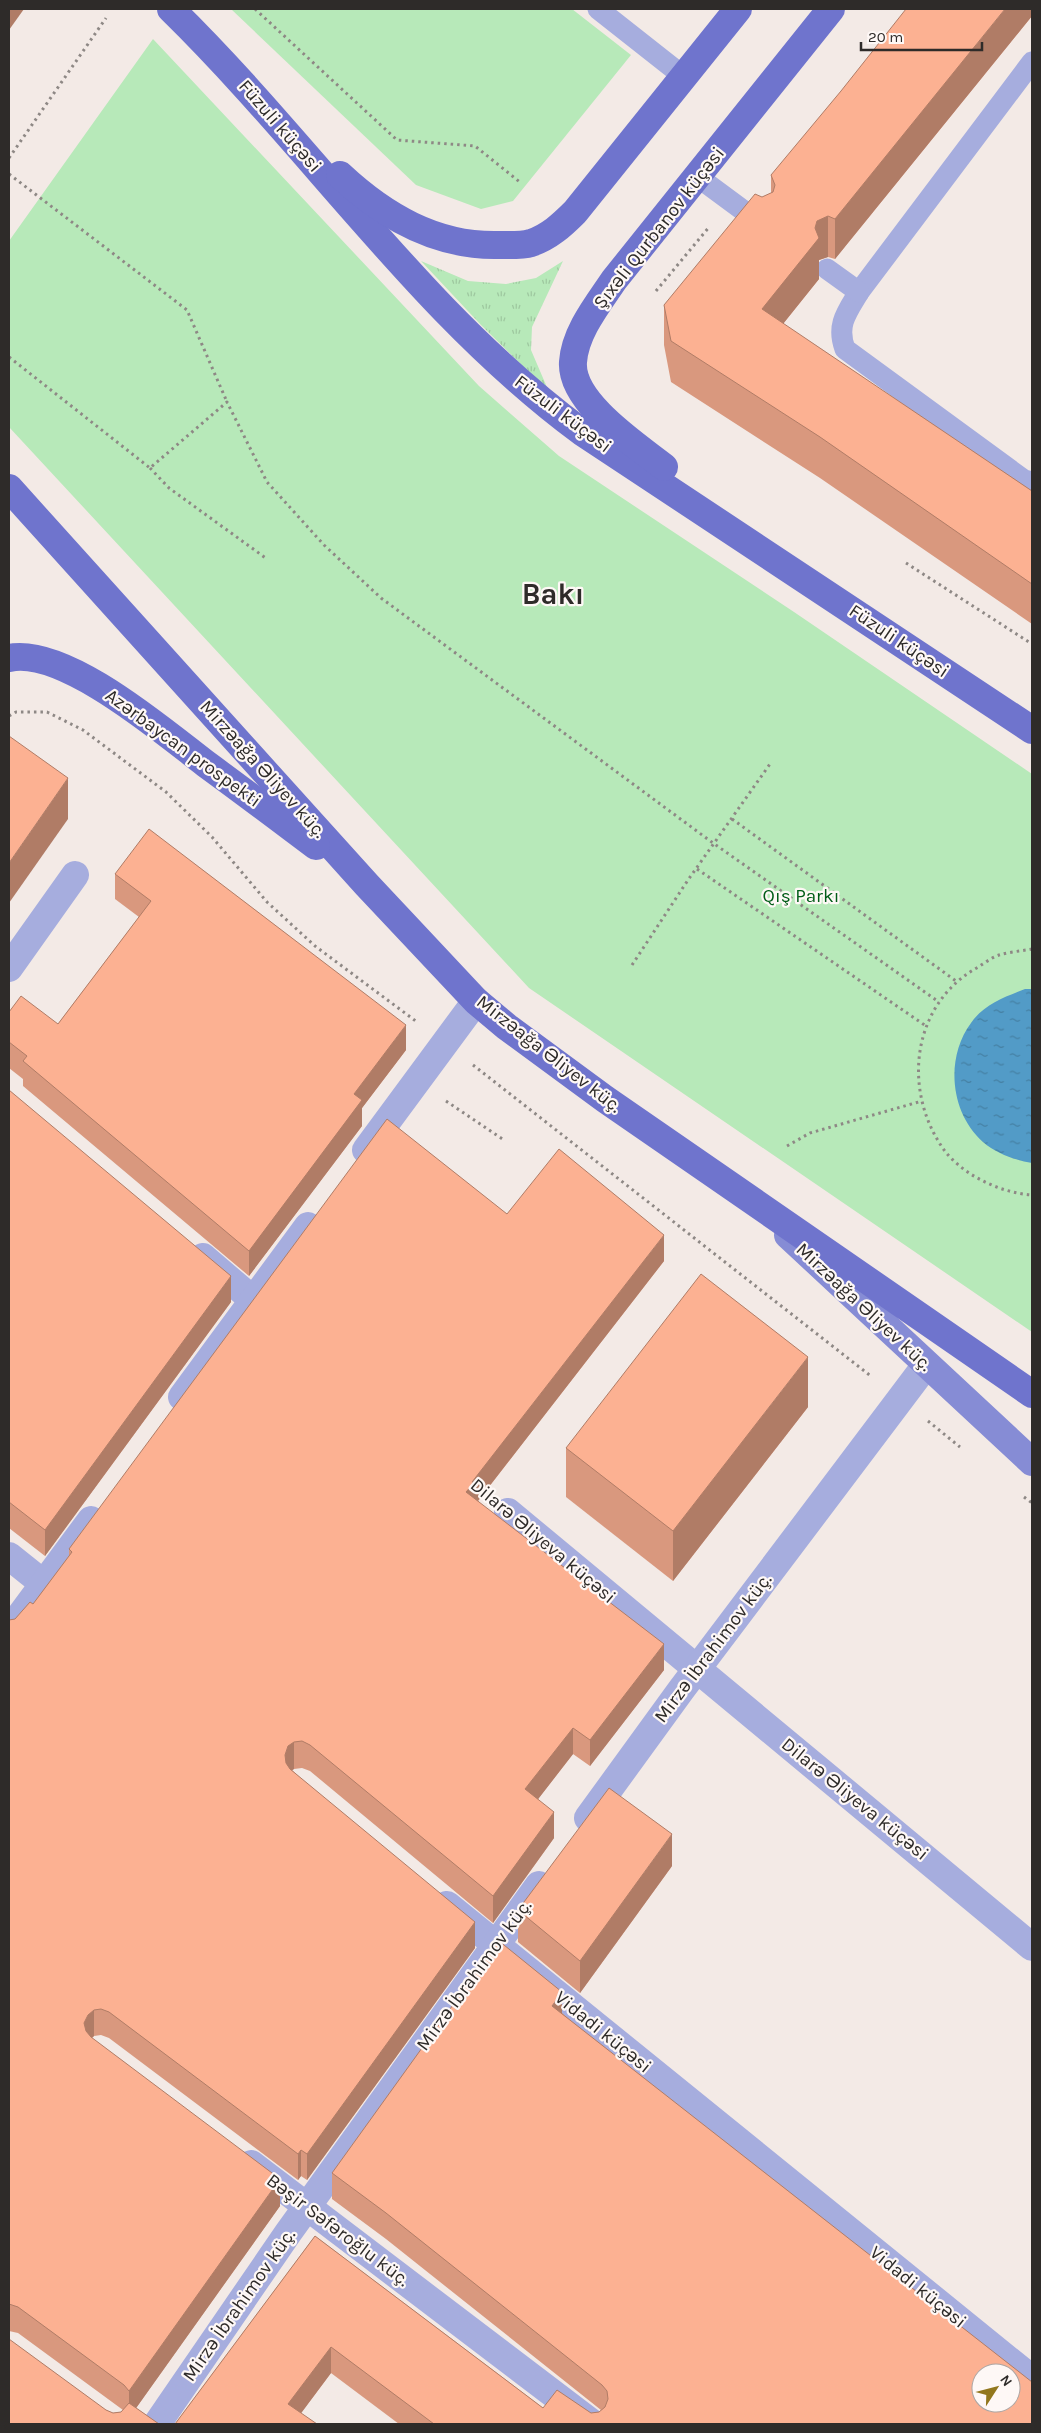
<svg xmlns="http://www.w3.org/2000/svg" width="1041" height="2433" viewBox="0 0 1041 2433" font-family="Karla,sans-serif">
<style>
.grass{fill:url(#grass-tufts)}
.park{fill:#b7e9b9}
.water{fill:url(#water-ripples)}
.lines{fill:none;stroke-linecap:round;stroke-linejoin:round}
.path{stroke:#8e8885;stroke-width:3;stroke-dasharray:2.5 4;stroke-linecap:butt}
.lane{stroke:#a6adde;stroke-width:21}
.street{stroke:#a6adde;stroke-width:28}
.secondary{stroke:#868cd5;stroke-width:28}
.primary{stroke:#6f74cd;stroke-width:28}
.wall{fill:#d9987e}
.shaded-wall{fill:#b07c66}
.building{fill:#fcb192;stroke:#b07c66;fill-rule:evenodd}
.labels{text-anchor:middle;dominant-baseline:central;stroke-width:4.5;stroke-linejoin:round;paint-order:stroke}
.street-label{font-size:19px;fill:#2e2b29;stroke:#fef8f6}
.park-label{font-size:19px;fill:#005c17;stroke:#fef8f6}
.town-label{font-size:29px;font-weight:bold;fill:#2e2b29;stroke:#fef8f6}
</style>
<defs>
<pattern id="grass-tufts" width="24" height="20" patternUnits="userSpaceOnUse" patternTransform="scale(1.25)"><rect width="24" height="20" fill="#b7e9b9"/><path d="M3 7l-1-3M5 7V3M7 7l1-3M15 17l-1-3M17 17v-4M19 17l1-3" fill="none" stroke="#9ec89f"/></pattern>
<pattern id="water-ripples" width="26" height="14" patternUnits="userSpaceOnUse" patternTransform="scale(1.25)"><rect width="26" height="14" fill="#529bc7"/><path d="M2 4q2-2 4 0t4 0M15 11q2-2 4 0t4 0" fill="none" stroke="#447fa2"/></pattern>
</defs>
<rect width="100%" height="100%" fill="#f3eae6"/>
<!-- grass -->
<path class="grass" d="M 421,261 L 468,281 L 506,284 L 536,278 L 563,261 L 532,327 L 531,350 L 549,392 L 481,325 Z"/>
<!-- park -->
<g class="park">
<path d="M 231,9 L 572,9 L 631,55 L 513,201 L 481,209 L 416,185 Z"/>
<path d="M 153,39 L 479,386 L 559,456 L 794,612 L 1032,774 L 1032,1332 L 529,988 L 9,427 L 9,241 Z"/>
</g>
<!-- water -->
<path class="water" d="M 1025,989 L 1032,989 L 1032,1163 C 1015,1160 997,1154 983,1142 C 950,1113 945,1058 971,1023 C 984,1004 1005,997 1025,989 Z"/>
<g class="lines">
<!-- path -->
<g class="path">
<path d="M 255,9 L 397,140 L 475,146 L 521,183"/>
<path d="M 9,158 L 106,18"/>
<path d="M 9,174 L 187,310 L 227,402"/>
<path d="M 656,291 L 710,226"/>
<path d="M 9,357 L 150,468 L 227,402 L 267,482 L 324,545 L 381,598 L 713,843 L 939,1002"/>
<path d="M 150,468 L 169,488 L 267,559"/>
<path d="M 906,563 L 1032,644"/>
<path d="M 9,716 L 16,712 L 47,712 L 83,730 L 166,792 L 212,837 L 267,902 L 315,946 L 417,1022"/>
<path d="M 732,819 L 956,981"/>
<path d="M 697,869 L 926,1026"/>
<path d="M 1032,949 C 1021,951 1009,952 999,955 C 990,958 981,966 973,970 C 912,1008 903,1089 942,1147 C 960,1174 1000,1193 1032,1195"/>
<path d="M 632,965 L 688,880 L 770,764"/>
<path d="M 473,1065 L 872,1377"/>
<path d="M 446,1101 L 504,1140"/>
<path d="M 787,1146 L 810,1133 L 922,1101"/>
<path d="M 928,1421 L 960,1447"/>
<path d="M 1024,1497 L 1032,1503"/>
</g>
<!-- lane -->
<g class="lane">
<path d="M 598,9 L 683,76"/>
<path d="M 1032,62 L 859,292 C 847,312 836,325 845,349 L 1024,480 L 1032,482"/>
<path d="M 698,177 L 763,225"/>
<path d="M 827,269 L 859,292"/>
</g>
<!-- street -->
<g class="street">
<path d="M 9,968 L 75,875"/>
<path d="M 366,1150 L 476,1001"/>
<path d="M 203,1257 L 253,1300"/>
<path d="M 182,1397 L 308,1226"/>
<path d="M 508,1512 L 1032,1947"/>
<path d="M 9,1556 L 44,1584"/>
<path d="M 9,1631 L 91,1520"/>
<path d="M 588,1818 L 681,1690 L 926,1365"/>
<path d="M 447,1905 L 1032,2379"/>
<path d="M 251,2164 L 593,2424"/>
<path d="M 157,2424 L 288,2233 L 539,1885"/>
</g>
<!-- secondary -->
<path class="secondary" d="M 788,1235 L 1032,1462"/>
<!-- primary -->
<g class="primary">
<path d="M 171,9 C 312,147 422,314 582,432 L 1032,730"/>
<path d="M 340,175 C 384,216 435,246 497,245 C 508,245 521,246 531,243 C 549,237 562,225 575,212 L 738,9"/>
<path d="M 664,467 C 636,445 570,402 573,362 C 575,332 598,304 614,280 L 831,9"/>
<path d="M 9,488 L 367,885 L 476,1001 L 507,1027 L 605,1099 L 1032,1394"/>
<path d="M 9,658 C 64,646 164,732 206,764 C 243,791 280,819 316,846"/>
</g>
</g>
<!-- wall -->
<g class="wall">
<path d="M 1032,9 L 1032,16 L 835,259 L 828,257 L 819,260 L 819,279 L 783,324 L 1032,491 L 1032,624 L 820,478 L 671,382 L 664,345 L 664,305 L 771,193 L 771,175 Z"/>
<path d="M 115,874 L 406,1050 L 362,1108 L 362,1126 L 249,1276 L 23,1086 L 23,1079 L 9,1068 L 9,1012 L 58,1024 L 139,917 L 115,899 Z"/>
<path d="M 9,1090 L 231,1302 L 45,1556 L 9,1528 Z"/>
<path d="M 507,1214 L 664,1261 L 478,1501 L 664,1670 L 590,1766 L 573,1754 L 538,1799 L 554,1838 L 493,1923 L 310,1771 L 302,1768 L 294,1769 L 292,1770 L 475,1948 L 307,2180 L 301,2176 L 298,2180 L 109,2038 L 101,2035 L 94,2036 L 92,2038 L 280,2206 L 136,2408 L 159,2424 L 9,2424 L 106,2410 L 113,2413 L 121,2412 L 123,2410 L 18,2333 L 9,2331 L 9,1620 L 15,1619 L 33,1604 L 69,1556 L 69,1549 Z"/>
<path d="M 808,1407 L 673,1581 L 566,1497 L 566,1448 Z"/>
<path d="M 672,1866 L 580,1993 L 518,1942 L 518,1910 Z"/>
<path d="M 562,2013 L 1032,2424 L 399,2424 L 331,2373 L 301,2413 L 175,2424 L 315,2236 L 543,2408 L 591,2413 L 599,2412 L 601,2410 L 386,2239 L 332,2199 L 332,2173 Z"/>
</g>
<!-- shaded-wall -->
<g class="shaded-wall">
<path d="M 9,9 L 24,9 L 9,30 Z"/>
<path d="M 1005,9 L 1032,9 L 1032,16 L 835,259 L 835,219 Z"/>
<path d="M 828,216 L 828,257 L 819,260 L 819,279 L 762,350 L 762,309 L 815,228 L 817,221 Z"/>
<path d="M 68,778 L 68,819 L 9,903 L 9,863 Z"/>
<path d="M 406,1025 L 406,1050 L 362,1108 L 362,1126 L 249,1276 L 249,1251 L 354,1094 Z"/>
<path d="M 664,1235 L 664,1261 L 474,1506 L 466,1492 L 472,1482 Z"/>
<path d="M 231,1276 L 231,1302 L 45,1556 L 45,1530 Z"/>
<path d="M 808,1357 L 808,1407 L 673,1581 L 673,1531 Z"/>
<path d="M 664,1644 L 664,1670 L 590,1766 L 590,1740 Z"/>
<path d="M 573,1728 L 573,1754 L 525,1816 L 525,1789 Z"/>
<path d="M 294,1742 L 294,1769 L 288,1773 L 285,1781 L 285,1755 L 288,1746 Z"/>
<path d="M 554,1812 L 554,1838 L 493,1923 L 493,1896 Z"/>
<path d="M 672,1834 L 672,1866 L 580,1993 L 580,1961 Z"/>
<path d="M 475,1922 L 475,1948 L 307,2180 L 307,2154 Z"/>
<path d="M 562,1992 L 562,2018 L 552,2006 Z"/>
<path d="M 94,2010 L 94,2036 L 88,2041 L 84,2023 L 88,2015 Z"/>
<path d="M 301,2150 L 301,2176 L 298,2180 L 298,2154 Z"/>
<path d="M 280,2179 L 280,2206 L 129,2418 L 129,2391 Z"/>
<path d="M 331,2347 L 331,2373 L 293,2424 L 288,2404 Z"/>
</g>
<!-- building -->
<g class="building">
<path d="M 906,9 L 1005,9 L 835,219 L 828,216 L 817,221 L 815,228 L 819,238 L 762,309 L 1032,491 L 1032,584 L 820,437 L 671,341 L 664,305 L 755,194 L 762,197 L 773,192 L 775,185 L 771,175 L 841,91 Z"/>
<path d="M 9,736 L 68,778 L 9,863 Z"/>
<path d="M 149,829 L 406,1025 L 354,1094 L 362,1100 L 249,1251 L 23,1061 L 27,1056 L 9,1042 L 9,1012 L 21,996 L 58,1024 L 151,901 L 115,874 Z"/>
<path d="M 9,1090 L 231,1276 L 45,1530 L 9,1502 Z"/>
<path d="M 387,1119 L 507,1214 L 559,1149 L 664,1235 L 472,1482 L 474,1483 L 466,1492 L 664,1644 L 590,1740 L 573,1728 L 525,1789 L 554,1812 L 493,1896 L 310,1745 L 302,1741 L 294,1742 L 288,1746 L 285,1755 L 286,1763 L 290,1769 L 475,1922 L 307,2154 L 301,2150 L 298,2154 L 109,2012 L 101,2009 L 94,2010 L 88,2015 L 84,2023 L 86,2031 L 91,2037 L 280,2179 L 129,2391 L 124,2385 L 18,2307 L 9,2304 L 9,1620 L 15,1619 L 30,1602 L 33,1604 L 72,1552 L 69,1549 Z"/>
<path d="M 701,1274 L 808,1357 L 673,1531 L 566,1448 Z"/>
<path d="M 609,1788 L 672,1834 L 580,1961 L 518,1910 Z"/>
<path d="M 499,1941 L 562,1992 L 552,2006 L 1032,2382 L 1032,2424 L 434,2424 L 331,2347 L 288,2404 L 317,2424 L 175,2424 L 315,2236 L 543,2408 L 557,2390 L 591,2413 L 599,2412 L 605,2407 L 608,2399 L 607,2391 L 602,2385 L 386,2213 L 332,2173 ZM 981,2373 L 1011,2373 L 1011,2403 L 981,2403 Z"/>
<path d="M 9,2339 L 106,2410 L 113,2413 L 121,2412 L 129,2403 L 159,2424 L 9,2424 Z"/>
</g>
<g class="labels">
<!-- street labels -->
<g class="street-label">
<text transform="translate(280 126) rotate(49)">Füzuli küçəsi</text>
<text transform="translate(659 228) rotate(-52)">Şıxəli Qurbanov küçəsi</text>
<text transform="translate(563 414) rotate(37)">Füzuli küçəsi</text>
<text transform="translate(899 641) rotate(34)">Füzuli küçəsi</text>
<text transform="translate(183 748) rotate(36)">Azərbaycan prospekti</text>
<text transform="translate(263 769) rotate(48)">Mirzəağa Əliyev küç.</text>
<text transform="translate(549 1054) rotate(38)">Mirzəağa Əliyev küç.</text>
<text transform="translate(864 1307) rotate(43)">Mirzəağa Əliyev küç.</text>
<text transform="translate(543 1541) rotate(40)">Dilarə Əliyeva küçəsi</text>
<text transform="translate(713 1648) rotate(-53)">Mirzə İbrahimov küç.</text>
<text transform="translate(855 1799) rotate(39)">Dilarə Əliyeva küçəsi</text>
<text transform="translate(474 1975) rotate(-54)">Mirzə İbrahimov küç.</text>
<text transform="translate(603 2032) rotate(39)">Vidadi küçəsi</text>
<text transform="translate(338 2230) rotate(37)">Bəşir Səfəroğlu küç.</text>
<text transform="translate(918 2287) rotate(39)">Vidadi küçəsi</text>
<text transform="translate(239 2305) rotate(-55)">Mirzə İbrahimov küç.</text>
</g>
<!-- park labels -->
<g class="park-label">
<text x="801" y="896">Qış Parkı</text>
</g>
<!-- town labels -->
<g class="town-label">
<text x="553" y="594">Bakı</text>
</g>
</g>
<!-- border -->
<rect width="1041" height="2433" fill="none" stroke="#2e2b29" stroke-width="20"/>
<!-- north arrow -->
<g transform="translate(996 2388) rotate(54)"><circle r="24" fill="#fef8f6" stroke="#aba6a4"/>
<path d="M0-4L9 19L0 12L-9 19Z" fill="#92771d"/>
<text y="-8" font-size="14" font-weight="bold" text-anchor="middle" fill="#2e2b29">N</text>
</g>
<!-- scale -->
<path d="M861 42v8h121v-8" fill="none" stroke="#2e2b29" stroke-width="2.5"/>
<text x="868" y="42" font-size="15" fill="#2e2b29" stroke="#fef8f6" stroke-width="4" paint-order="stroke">20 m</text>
</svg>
